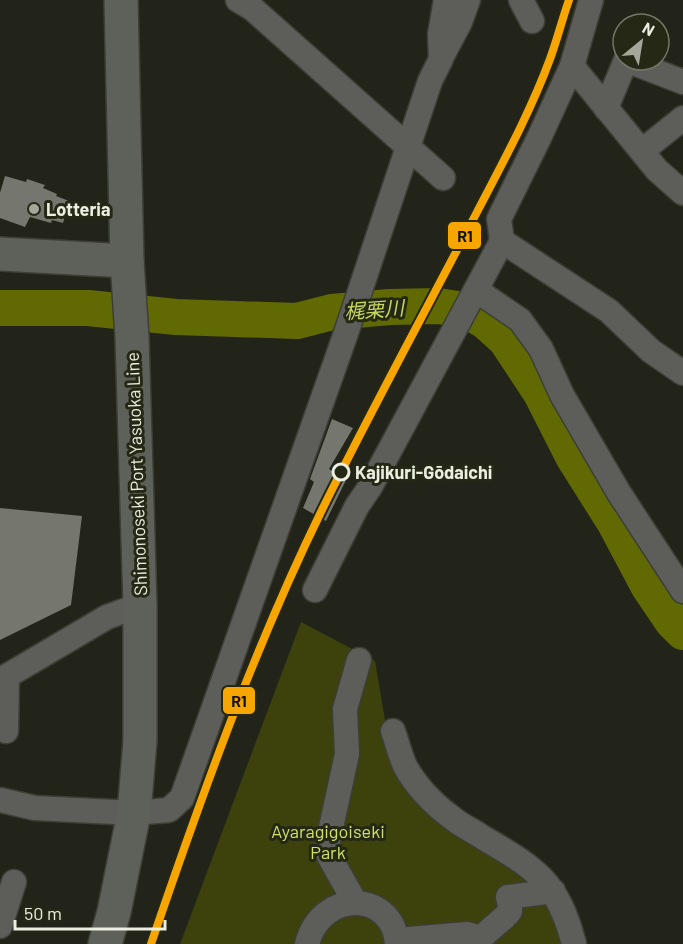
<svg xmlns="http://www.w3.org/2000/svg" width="683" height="944" viewBox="0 0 683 944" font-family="Barlow,'Noto Sans JP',sans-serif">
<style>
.green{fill:#3d420c}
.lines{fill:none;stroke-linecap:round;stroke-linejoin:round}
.river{stroke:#616a02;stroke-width:36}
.building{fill:#75776e}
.street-casing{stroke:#3d3f36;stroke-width:27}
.secondary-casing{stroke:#3d3f36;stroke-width:36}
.street{stroke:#5d5e5a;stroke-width:24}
.secondary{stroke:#5e605a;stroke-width:33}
.rail-1-casing{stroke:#252815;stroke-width:12}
.rail-1{stroke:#f7a600;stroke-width:8}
.poi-dot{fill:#a5a79b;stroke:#252815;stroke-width:2}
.stop-dot{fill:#252815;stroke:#ebeee1;stroke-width:3}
.labels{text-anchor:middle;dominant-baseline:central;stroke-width:6;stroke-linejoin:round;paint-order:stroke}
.poi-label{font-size:18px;font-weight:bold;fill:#ebeee1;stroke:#252815;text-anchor:start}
.stop-label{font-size:18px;font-weight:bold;fill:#ebeee1;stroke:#252815;text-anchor:start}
.street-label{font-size:18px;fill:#ebeee1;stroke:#252815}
.park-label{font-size:18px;fill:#d1e266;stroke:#252815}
.water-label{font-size:20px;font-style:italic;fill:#c9d95d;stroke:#252815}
.line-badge{stroke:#252815;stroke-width:2}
.pale-badge-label{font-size:16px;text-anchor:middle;font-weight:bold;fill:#111}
</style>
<rect width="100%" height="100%" fill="#222419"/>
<!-- green -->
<path class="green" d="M 301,622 L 375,661 L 386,726 L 398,760 L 532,874 L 568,944 L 180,944 Z"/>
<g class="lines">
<!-- river -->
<path class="river" d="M 0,308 L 88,308 L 176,317 L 297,321 L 332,312 L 390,307 L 438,306 L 465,310 L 485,321 L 506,340 L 541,393 L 574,458 L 615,523 L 649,587 L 672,621 L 683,632"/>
</g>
<!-- building -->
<g class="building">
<path d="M 5,176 L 26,182 L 27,179 L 45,185 L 43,188 L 57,194 L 56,196 L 69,201 L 63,223 L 52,220 L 51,223 L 30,217 L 25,227 L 0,218 L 0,193 Z"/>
<path d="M 332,419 L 353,428 L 329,469 L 346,480 L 326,521 L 303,508 L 314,482 L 310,479 Z"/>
<path d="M 0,508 L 82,516 L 71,605 L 0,640 Z"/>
</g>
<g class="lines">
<defs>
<g id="street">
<path d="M 238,0 L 253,9 L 443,178"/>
<path d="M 521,0 L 532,21"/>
<path d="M 443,54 L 460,22 L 468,0"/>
<path d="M 572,66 L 657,170 L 683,193"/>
<path d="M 606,108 L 626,60 L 683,82"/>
<path d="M 642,151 L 683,118"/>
<path d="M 502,241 L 609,311 L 651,351 L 683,373"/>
<path d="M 476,290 L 520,320 L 541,349 L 562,395 L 619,493 L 683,591"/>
<path d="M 315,590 L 357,506 L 370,487 L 502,241 L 499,219 L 539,138 L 572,66 L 591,0"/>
<path d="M 6,731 L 7,676 L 107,617 L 140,605"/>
<path d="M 393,731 C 397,742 400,755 405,766 C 415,785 433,804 451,817 C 460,825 472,830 482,837 C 535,868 558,881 574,944"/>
<path d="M 0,800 L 35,808 L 134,813 L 169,810 L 182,798 L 346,333 L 430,81 L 441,59 L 440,34 L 446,0"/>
<path d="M 355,902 L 329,856 L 327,846 L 347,754 L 345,709 L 359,660"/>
<path d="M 0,926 L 14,882"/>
<path d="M 397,940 L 467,934 L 479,938"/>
<path d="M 307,944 C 321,889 393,890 397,944"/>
<path d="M 475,944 C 481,936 509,915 510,911 C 511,907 509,901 508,897 L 553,891"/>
</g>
<g id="secondary">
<path d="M 0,254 L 127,261"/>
<path d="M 105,944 L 114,912 L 134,813 L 140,741 L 140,605 L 132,337 L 127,261 L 121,0"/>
</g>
</defs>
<!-- street casing -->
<use href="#street" class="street-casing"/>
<!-- secondary casing -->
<use href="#secondary" class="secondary-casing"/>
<!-- street -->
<use href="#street" class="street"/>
<!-- secondary -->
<use href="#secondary" class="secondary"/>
<defs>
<path id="rail-1" d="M 151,944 C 206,783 263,623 341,472 C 385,385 431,300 476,214 C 502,164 530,113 550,59 C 557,40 562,20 569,0"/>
</defs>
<!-- rail-1 casing -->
<use href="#rail-1" class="rail-1-casing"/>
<!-- rail-1 -->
<use href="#rail-1" class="rail-1"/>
</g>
<!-- markers -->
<circle class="poi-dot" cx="34" cy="209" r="6"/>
<circle class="stop-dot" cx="341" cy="472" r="8"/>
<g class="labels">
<!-- poi labels -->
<g class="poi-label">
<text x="46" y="209">Lotteria</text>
</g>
<!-- stop labels -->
<g class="stop-label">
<text x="355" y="472">Kajikuri-Gōdaichi</text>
</g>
<!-- street labels -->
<g class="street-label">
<text transform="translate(136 474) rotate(-92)">Shimonoseki Port Yasuoka Line</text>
</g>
<!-- park labels -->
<g class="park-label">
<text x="328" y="831">Ayaragigoiseki<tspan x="328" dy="21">Park</tspan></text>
</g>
<!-- water labels -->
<g class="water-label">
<text transform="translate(374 309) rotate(-4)">梶栗川</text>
</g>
</g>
<g class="line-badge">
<rect x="447" y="221" width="35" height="29" rx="6" fill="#f7a600"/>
<rect x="222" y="686" width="34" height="29" rx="6" fill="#f7a600"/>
</g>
<g class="pale-badge-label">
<text x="465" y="242">R1</text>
<text x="239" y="707">R1</text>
</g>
<!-- north arrow -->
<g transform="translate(641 42) rotate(30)"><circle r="28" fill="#252815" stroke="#747767" stroke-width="1.5"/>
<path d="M0-4.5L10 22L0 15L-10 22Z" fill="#a5a79b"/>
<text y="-9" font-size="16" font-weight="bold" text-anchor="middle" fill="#ebeee1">N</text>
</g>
<!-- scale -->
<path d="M15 920v9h150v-9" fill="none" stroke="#ebeee1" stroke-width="3"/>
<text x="24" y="920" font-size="18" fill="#ebeee1" stroke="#252815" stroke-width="4.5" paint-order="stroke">50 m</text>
</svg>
